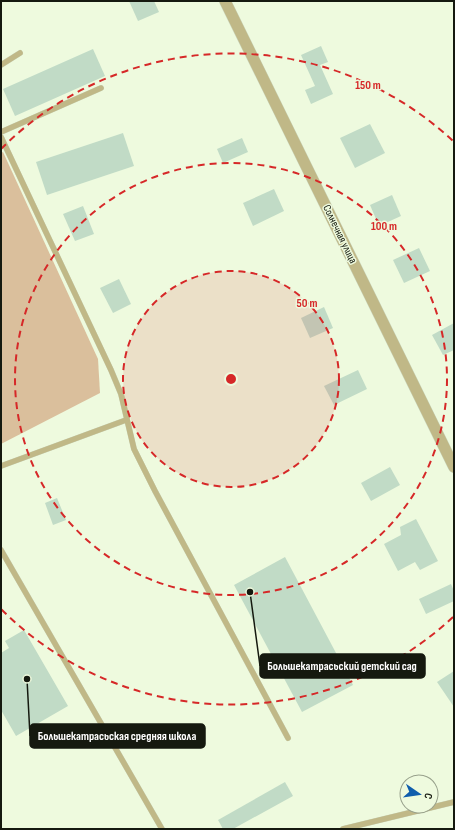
<svg xmlns="http://www.w3.org/2000/svg" width="455" height="830" viewBox="0 0 455 830" font-family="'Sofia Sans Condensed',sans-serif">
<style>
.green{fill:#dabf9c}
.building{fill:#c1dbc6}
.lines{fill:none;stroke-linecap:round;stroke-linejoin:round}
.lane-casing{stroke:#cbd6bd;stroke-width:6}
.street-casing{stroke:#cbd6bd;stroke-width:12}
.lane{stroke:#c0b887;stroke-width:5.5}
.street{stroke:#c0b887;stroke-width:11}
.ring{fill:none;stroke:#d62828;stroke-width:2;stroke-dasharray:7 5}
.labels{text-anchor:middle;dominant-baseline:central;stroke-width:3;stroke-linejoin:round;paint-order:stroke}
.street-label{font-size:11px;fill:#15190f;stroke:#eefade}
.centre{fill:#d62828;stroke:#eefade;stroke-width:2}
.ring-label{font-size:12px;text-anchor:middle;font-weight:bold;fill:#d62828;stroke:#eefade;stroke-width:3;stroke-linejoin:round;paint-order:stroke}
.leader{fill:none;stroke:#15190f;stroke-width:1.5}
.callout-dot{fill:#15190f;stroke:#eefade;stroke-width:1.5}
.callout{fill:#15190f;stroke:#15190f;stroke-width:1.5}
.callout-label{font-size:12px;text-anchor:middle;font-weight:bold;fill:#fff}
</style>
<rect width="100%" height="100%" fill="#eefade"/>
<!-- green -->
<path class="green" d="M 3,152 L 98,359 L 100,393 L 1,444 L 1,153 Z"/>
<!-- building -->
<g class="building">
<path d="M 129,1 L 154,1 L 159,12 L 138,21 Z"/>
<path d="M 321,46 L 328,62 L 320,65 L 333,94 L 311,104 L 305,90 L 315,86 L 301,55 Z"/>
<path d="M 93,49 L 105,76 L 15,116 L 3,89 Z"/>
<path d="M 370,124 L 385,153 L 355,168 L 340,138 Z"/>
<path d="M 123,133 L 134,166 L 47,195 L 36,162 Z"/>
<path d="M 242,138 L 248,152 L 223,163 L 217,149 Z"/>
<path d="M 274,189 L 284,211 L 253,226 L 243,203 Z"/>
<path d="M 392,195 L 401,216 L 379,226 L 370,205 Z"/>
<path d="M 83,206 L 94,234 L 75,241 L 63,214 Z"/>
<path d="M 419,248 L 430,271 L 404,283 L 393,260 Z"/>
<path d="M 119,279 L 131,304 L 113,313 L 100,288 Z"/>
<path d="M 324,307 L 333,328 L 310,338 L 301,318 Z"/>
<path d="M 454,323 L 454,350 L 443,355 L 432,335 Z"/>
<path d="M 358,370 L 367,389 L 334,405 L 324,386 Z"/>
<path d="M 390,467 L 400,485 L 371,501 L 361,483 Z"/>
<path d="M 57,498 L 66,520 L 53,525 L 45,503 Z"/>
<path d="M 416,519 L 438,561 L 420,570 L 415,562 L 398,571 L 384,544 L 401,535 L 400,527 Z"/>
<path d="M 285,557 L 353,685 L 302,712 L 234,585 Z"/>
<path d="M 451,584 L 454,591 L 454,601 L 426,614 L 419,599 Z"/>
<path d="M 24,630 L 68,706 L 16,736 L 1,710 L 1,653 L 9,648 L 5,641 Z"/>
<path d="M 454,671 L 454,707 L 437,682 Z"/>
<path d="M 285,782 L 293,796 L 233,829 L 223,829 L 218,820 Z"/>
</g>
<g class="lines">
<defs>
<g id="lane">
<path d="M 1,65 L 20,53"/>
<path d="M 1,132 L 101,88"/>
<path d="M 1,137 L 111,370 L 121,394 L 134,449 L 155,491 L 288,738"/>
<path d="M 1,466 L 126,420"/>
<path d="M 1,550 L 162,829"/>
<path d="M 343,829 L 454,802"/>
</g>
<path id="street" d="M 225,1 L 454,467"/>
</defs>
<!-- lane casing -->
<use href="#lane" class="lane-casing"/>
<!-- street casing -->
<use href="#street" class="street-casing"/>
<!-- lane -->
<use href="#lane" class="lane"/>
<!-- street -->
<use href="#street" class="street"/>
</g>
<!-- distance rings -->
<circle cx="231" cy="379" r="108" fill="#d62828" fill-opacity=".12"/>
<g class="ring">
<circle cx="231" cy="379" r="108"/>
<circle cx="231" cy="379" r="216"/>
<path d="M453 617A325 325 0 0 1 1 609M1 149A325 325 0 0 1 453 141"/>
</g>
<g class="labels">
<!-- street labels -->
<g class="street-label">
<text transform="translate(340 234) rotate(64)">Солнечная улица</text>
</g>
</g>
<circle cx="231" cy="379" r="6" class="centre"/>
<g class="ring-label">
<text x="368" y="89">150 m</text>
<text x="384" y="230">100 m</text>
<text x="307" y="307">50 m</text>
</g>
<!-- callouts -->
<path class="leader" d="M250 592L260 666M27 679L30 736"/>
<g class="callout-dot">
<circle cx="250" cy="592" r="4"/>
<circle cx="27" cy="679" r="4"/>
</g>
<g class="callout">
<rect x="260" y="654" width="165" height="24" rx="4"/>
<rect x="30" y="724" width="175" height="24" rx="4"/>
</g>
<g class="callout-label">
<text x="342" y="670">Большекатрасьский детский сад</text>
<text x="117" y="740">Большекатрасьская средняя школа</text>
</g>
<!-- border -->
<rect width="455" height="830" fill="none" stroke="#15190f" stroke-width="4"/>
<!-- north arrow -->
<g transform="translate(419 794) rotate(103)"><circle r="19" fill="#eefade" stroke="#97a08b"/>
<path d="M0-3L7 15L0 10L-7 15Z" fill="#0f5dac"/>
<text y="-6" font-size="11" font-weight="bold" text-anchor="middle" fill="#15190f">С</text>
</g>
</svg>
